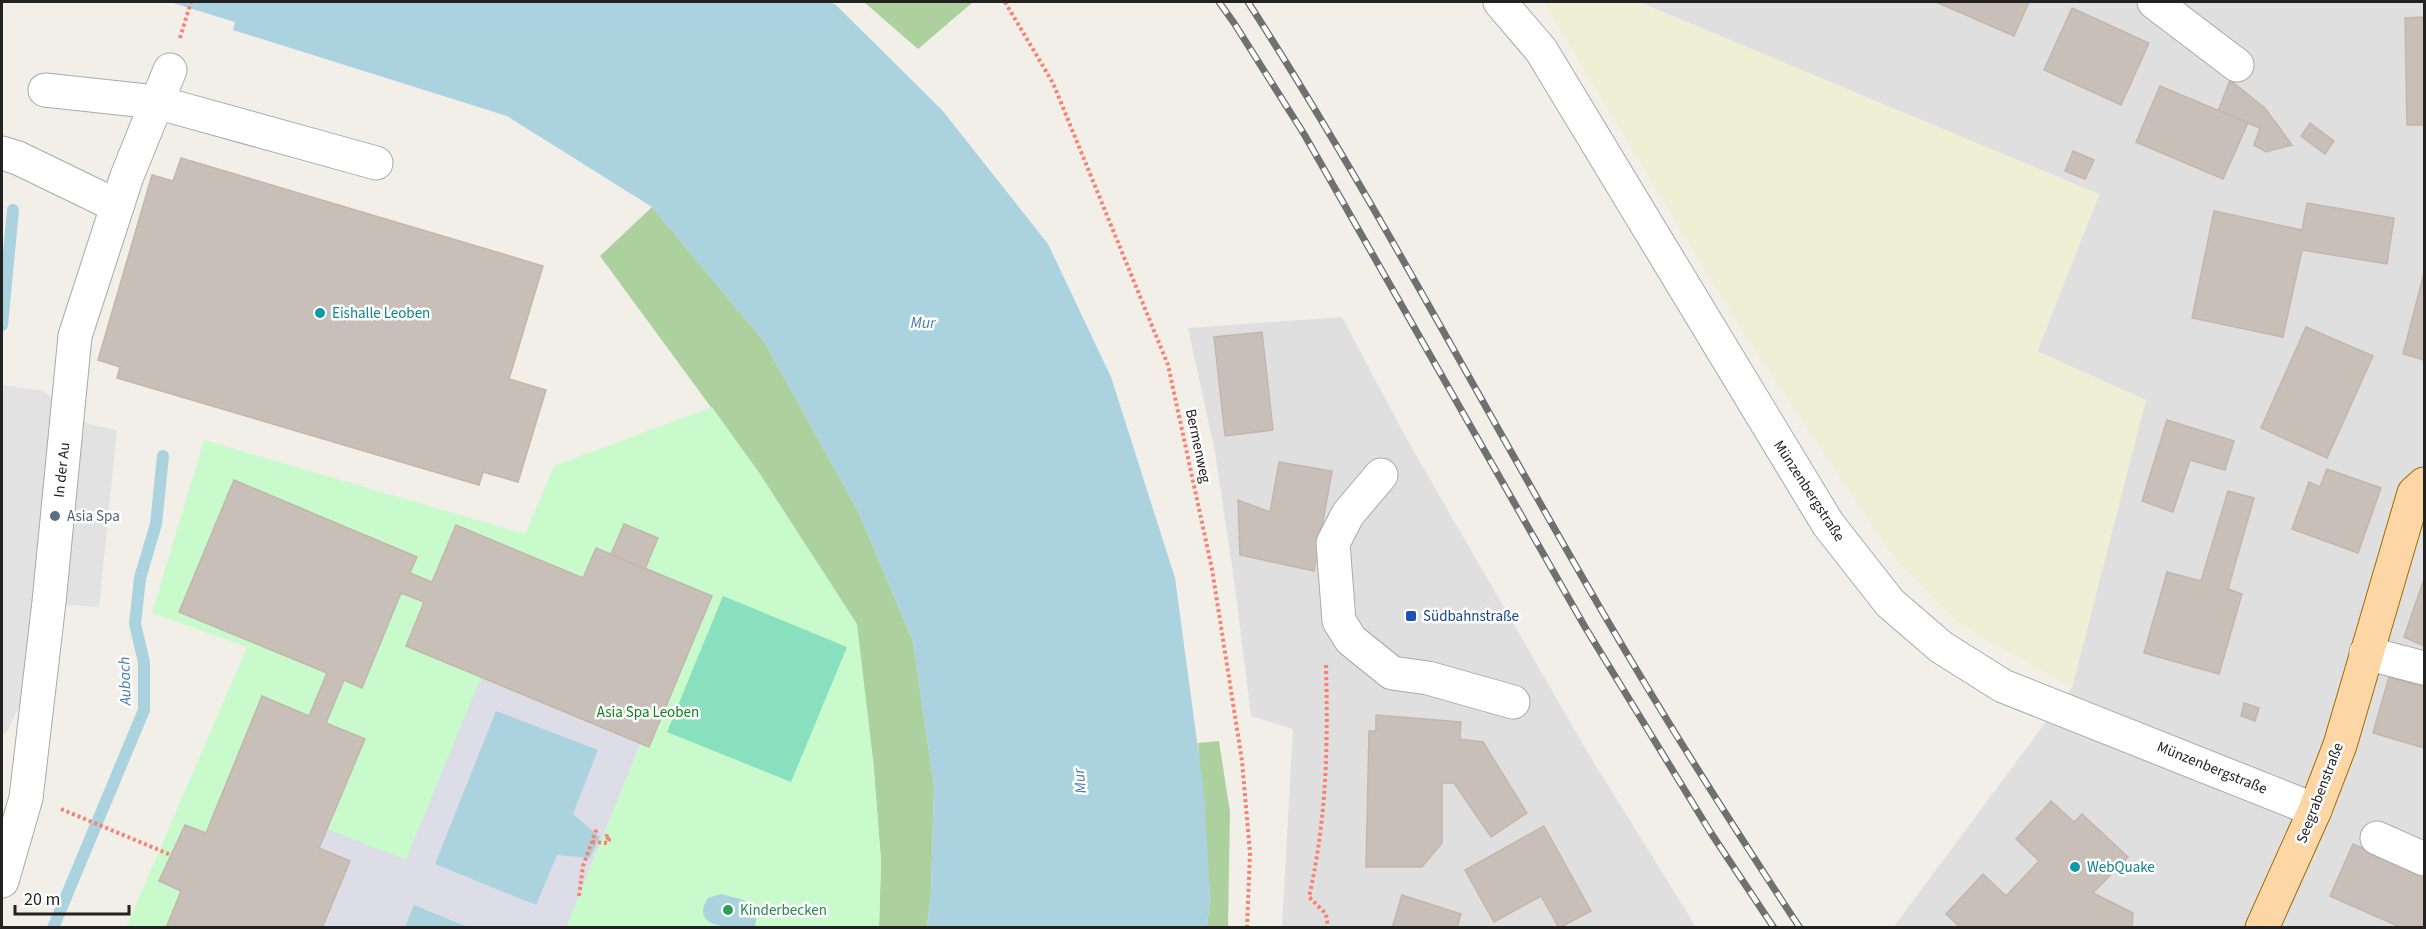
<svg xmlns="http://www.w3.org/2000/svg" width="2426" height="929" viewBox="0 0 2426 929" font-family="'Source Sans 3',sans-serif">
<style>
.residential{fill:#e0dfdf}
.farmland{fill:#eef0d5}
.forest{fill:#add19e}
.park{fill:#c8facc}
.pitch{fill:#88e0be}
.parking{fill:#e2e2e2}
.plaza{fill:#dddde8;fill-rule:evenodd}
.water{fill:#aad3df}
.lines{fill:none;stroke-linecap:round;stroke-linejoin:round}
.stream{stroke:#aad3df;stroke-width:12}
.building{fill:#c7bfb8;stroke:#c4b6ab;stroke-width:1.5}
.minor-casing{stroke:#a9a9a9;stroke-width:35}
.major-casing{stroke:#a06b00;stroke-width:35}
.path{stroke:#fa8072;stroke-width:4;stroke-dasharray:3 3;stroke-linecap:butt}
.minor{stroke:#fff;stroke-width:33}
.major{stroke:#fcd6a4;stroke-width:33}
.rail-casing{stroke:#707070;stroke-width:7}
.rail{stroke:#fff;stroke-width:4.5;stroke-dasharray:14;stroke-linecap:butt}
.path-bridge{stroke:#fa8072;stroke-width:4;stroke-dasharray:3 3;stroke-linecap:butt}
.culture-dot{fill:#0f9aa8;stroke:#fff;stroke-width:2}
.service-dot{fill:#5c6f8a;stroke:#fff;stroke-width:2}
.transit-dot{fill:#1a4fb4;stroke:#fff;stroke-width:2}
.leisure-dot{fill:#2e9e5b;stroke:#fff;stroke-width:2}
.labels{text-anchor:middle;dominant-baseline:central;stroke-width:5;stroke-linejoin:round;paint-order:stroke}
.culture-label{font-size:15px;fill:#0d838f;stroke:#fff;text-anchor:start}
.street-label{font-size:15px;fill:#222;stroke:#fff}
.service-label{font-size:15px;fill:#4e5e75;stroke:#fff;text-anchor:start}
.transit-label{font-size:15px;fill:#164399;stroke:#fff;text-anchor:start}
.park-label{font-size:15px;fill:#0c8416;stroke:#fff}
.leisure-label{font-size:15px;fill:#27864d;stroke:#fff;text-anchor:start}
.water-label{font-size:16px;font-style:italic;fill:#4a7aab;stroke:#fff}
</style>
<rect width="100%" height="100%" fill="#f2efe9"/>
<!-- residential -->
<g class="residential">
<path d="M 1639,2 L 2424,2 L 2424,927 L 1897,927 L 1895,925 L 2072,687 L 2037,352 L 2099,195 Z"/>
<path d="M 1342,317 L 1405,436 L 1588,753 L 1696,927 L 1282,927 L 1293,729 L 1251,716 L 1234,580 L 1215,452 L 1188,328 Z"/>
</g>
<!-- farmland -->
<path class="farmland" d="M 1543,2 L 1639,2 L 2099,194 L 2037,351 L 2146,400 L 2072,688 L 1959,624 L 1892,555 L 1732,315 Z"/>
<!-- forest -->
<g class="forest">
<path d="M 864,2 L 973,2 L 918,49 Z"/>
<path d="M 652,207 L 764,341 L 858,511 L 913,641 L 934,786 L 931,893 L 927,927 L 879,927 L 881,861 L 873,759 L 760,474 L 600,256 Z"/>
<path d="M 1219,741 L 1230,812 L 1228,927 L 1207,927 L 1210,897 L 1198,743 Z"/>
</g>
<!-- park -->
<path class="park" d="M 712,407 L 760,474 L 857,624 L 873,759 L 881,861 L 879,927 L 126,928 L 247,647 L 152,613 L 204,440 L 525,534 L 554,466 Z"/>
<!-- pitch -->
<path class="pitch" d="M 723,596 L 847,647 L 791,782 L 667,732 Z"/>
<!-- parking -->
<path class="parking" d="M 2,385 L 43,391 L 89,424 L 117,430 L 99,607 L 32,603 L 25,694 L 7,732 L 2,735 Z"/>
<!-- plaza -->
<path class="plaza" d="M 481,677 L 640,744 L 566,927 L 468,927 L 414,905 L 405,927 L 322,927 L 350,861 L 319,848 L 327,829 L 406,860 ZM 573,815 L 600,837 L 590,858 L 557,855 Z"/>
<!-- water -->
<g class="water">
<path d="M 170,2 L 831,2 L 836,5 L 942,110 L 1048,244 L 1111,377 L 1175,578 L 1204,793 L 1210,897 L 1207,927 L 927,927 L 931,893 L 934,786 L 913,641 L 858,511 L 764,341 L 652,207 L 507,116 L 233,30 L 235,22 Z"/>
<path d="M 496,711 L 598,750 L 573,814 L 600,837 L 590,858 L 557,855 L 536,905 L 435,864 Z"/>
<path d="M 721,894 L 744,900 L 757,913 L 755,927 C 733,928 688,929 708,898 Z"/>
<path d="M 414,905 L 468,927 L 405,927 Z"/>
</g>
<g class="lines">
<!-- stream -->
<g class="stream">
<path d="M 2,325 L 13,210"/>
<path d="M 53,928 L 144,710 L 144,662 L 135,624 L 140,578 L 156,524 L 163,456"/>
</g>
</g>
<!-- building -->
<g class="building">
<path d="M 1936,2 L 2029,2 L 2014,36 Z"/>
<path d="M 2072,8 L 2149,43 L 2121,105 L 2044,70 Z"/>
<path d="M 2424,17 L 2424,125 L 2407,125 L 2405,18 Z"/>
<path d="M 2230,80 L 2265,108 L 2292,145 L 2266,152 L 2254,145 L 2260,128 L 2218,111 Z"/>
<path d="M 2160,86 L 2248,123 L 2223,179 L 2136,142 Z"/>
<path d="M 2310,123 L 2334,141 L 2325,154 L 2301,136 Z"/>
<path d="M 2073,151 L 2094,160 L 2085,179 L 2065,171 Z"/>
<path d="M 181,158 L 543,266 L 509,379 L 546,390 L 518,482 L 483,472 L 479,485 L 117,378 L 120,367 L 98,360 L 152,175 L 173,181 Z"/>
<path d="M 2307,203 L 2394,218 L 2387,264 L 2302,250 L 2283,337 L 2192,318 L 2214,211 L 2302,230 Z"/>
<path d="M 2424,273 L 2424,360 L 2403,354 Z"/>
<path d="M 2306,327 L 2373,356 L 2327,458 L 2261,428 Z"/>
<path d="M 1262,332 L 1273,430 L 1225,436 L 1214,337 Z"/>
<path d="M 2167,420 L 2234,441 L 2225,470 L 2190,460 L 2173,512 L 2142,501 Z"/>
<path d="M 1279,462 L 1332,471 L 1314,571 L 1240,555 L 1238,500 L 1270,512 Z"/>
<path d="M 2327,469 L 2381,488 L 2358,553 L 2292,529 L 2309,482 L 2320,487 Z"/>
<path d="M 234,480 L 417,557 L 410,573 L 432,582 L 456,525 L 583,578 L 596,548 L 712,596 L 649,747 L 406,646 L 424,602 L 401,593 L 362,688 L 344,680 L 326,723 L 365,739 L 319,848 L 350,861 L 322,928 L 166,928 L 181,891 L 159,881 L 185,825 L 206,833 L 262,696 L 309,716 L 327,673 L 179,612 Z"/>
<path d="M 2228,491 L 2254,498 L 2228,589 L 2242,594 L 2219,674 L 2144,653 L 2167,572 L 2201,581 Z"/>
<path d="M 624,524 L 658,538 L 645,569 L 611,554 Z"/>
<path d="M 2424,579 L 2424,646 L 2404,637 Z"/>
<path d="M 2389,677 L 2424,687 L 2424,748 L 2373,733 Z"/>
<path d="M 2244,703 L 2259,708 L 2255,721 L 2241,716 Z"/>
<path d="M 1376,715 L 1461,722 L 1460,739 L 1483,742 L 1527,813 L 1491,837 L 1454,783 L 1442,783 L 1442,843 L 1422,867 L 1366,867 L 1369,731 L 1376,731 Z"/>
<path d="M 2051,801 L 2074,822 L 2082,814 L 2128,857 L 2093,893 L 2133,913 L 2132,928 L 1961,928 L 1946,914 L 1983,874 L 2006,896 L 2039,861 L 2016,839 Z"/>
<path d="M 1544,826 L 1591,911 L 1559,928 L 1541,896 L 1494,922 L 1465,870 Z"/>
<path d="M 2353,844 L 2424,875 L 2424,928 L 2402,928 L 2330,896 Z"/>
<path d="M 1402,895 L 1461,914 L 1457,928 L 1392,928 Z"/>
</g>
<g class="lines">
<defs>
<g id="minor">
<path d="M 1500,2 L 1541,50 L 1828,524 L 1890,603 L 1941,647 L 2003,686 L 2315,810"/>
<path d="M 2154,2 L 2237,65"/>
<path d="M 45,90 L 156,102 L 376,163"/>
<path d="M 2,153 L 18,158 L 117,206"/>
<path d="M 1381,475 L 1348,514 L 1333,543 L 1339,621 L 1351,640 L 1392,673 L 1428,678 L 1513,702"/>
<path d="M 2366,653 L 2424,668"/>
<path d="M 2377,838 L 2424,859"/>
<path d="M 2,881 L 26,798 L 49,602 L 75,336 L 127,176 L 170,70"/>
</g>
<path id="major" d="M 2262,928 L 2315,810 L 2340,745 L 2414,493 L 2424,484"/>
</defs>
<!-- minor casing -->
<use href="#minor" class="minor-casing"/>
<!-- major casing -->
<use href="#major" class="major-casing"/>
<!-- path -->
<g class="path">
<path d="M 1005,2 L 1053,83 L 1168,365 L 1212,569 L 1242,761 L 1250,853 L 1247,928"/>
<path d="M 180,38 L 191,2"/>
<path d="M 1326,665 C 1328,746 1327,817 1309,897 L 1326,914 L 1328,928"/>
<path d="M 61,809 L 171,855"/>
<path d="M 592,842 L 608,843 L 610,837 L 606,836 L 605,837 L 607,839"/>
<path d="M 579,896 L 583,866 L 597,828"/>
</g>
<!-- minor -->
<use href="#minor" class="minor"/>
<!-- major -->
<use href="#major" class="major"/>
<defs>
<g id="rail">
<path d="M 1219,2 L 1234,23 L 1304,134 L 1585,627 L 1711,833 L 1774,928"/>
<path d="M 1248,2 C 1374,198 1482,405 1599,606 C 1662,715 1730,822 1800,928"/>
</g>
</defs>
<!-- rail casing -->
<use href="#rail" class="rail-casing"/>
<!-- rail -->
<use href="#rail" class="rail"/>
<!-- path-bridge -->
<path class="path-bridge" d="M 607,839 L 609,835"/>
</g>
<!-- markers -->
<g class="culture-dot">
<circle cx="320" cy="313" r="6"/>
<circle cx="2075" cy="867" r="6"/>
</g>
<circle class="service-dot" cx="55" cy="516" r="6"/>
<rect class="transit-dot" x="1405" y="610" width="12" height="12" rx="3"/>
<circle class="leisure-dot" cx="728" cy="910" r="6"/>
<g class="labels">
<!-- culture labels -->
<g class="culture-label">
<text x="332" y="313">Eishalle Leoben</text>
<text x="2087" y="867">WebQuake</text>
</g>
<!-- street labels -->
<g class="street-label">
<text transform="translate(1198 446) rotate(78)">Bermenweg</text>
<text transform="translate(62 470) rotate(-84)">In der Au</text>
<text transform="translate(1809 491) rotate(57)">Münzenbergstraße</text>
<text transform="translate(2212 768) rotate(22)">Münzenbergstraße</text>
<text transform="translate(2320 793) rotate(-69)">Seegrabenstraße</text>
</g>
<!-- service labels -->
<g class="service-label">
<text x="67" y="516">Asia Spa</text>
</g>
<!-- transit labels -->
<g class="transit-label">
<text x="1423" y="616">Südbahnstraße</text>
</g>
<!-- park labels -->
<g class="park-label">
<text x="648" y="712">Asia Spa Leoben</text>
</g>
<!-- leisure labels -->
<g class="leisure-label">
<text x="740" y="910">Kinderbecken</text>
</g>
<!-- water labels -->
<g class="water-label">
<text x="923" y="323">Mur</text>
<text transform="translate(125 681) rotate(-92)">Aubach</text>
<text transform="translate(1080 781) rotate(-96)">Mur</text>
</g>
</g>
<!-- border -->
<rect width="2426" height="929" fill="none" stroke="#222222" stroke-width="6"/>
<!-- scale -->
<path d="M15 905v9h114v-9" fill="none" stroke="#222222" stroke-width="3"/>
<text x="24" y="905" font-size="18" fill="#222222" stroke="#ffffff" stroke-width="4.5" paint-order="stroke">20 m</text>
</svg>
